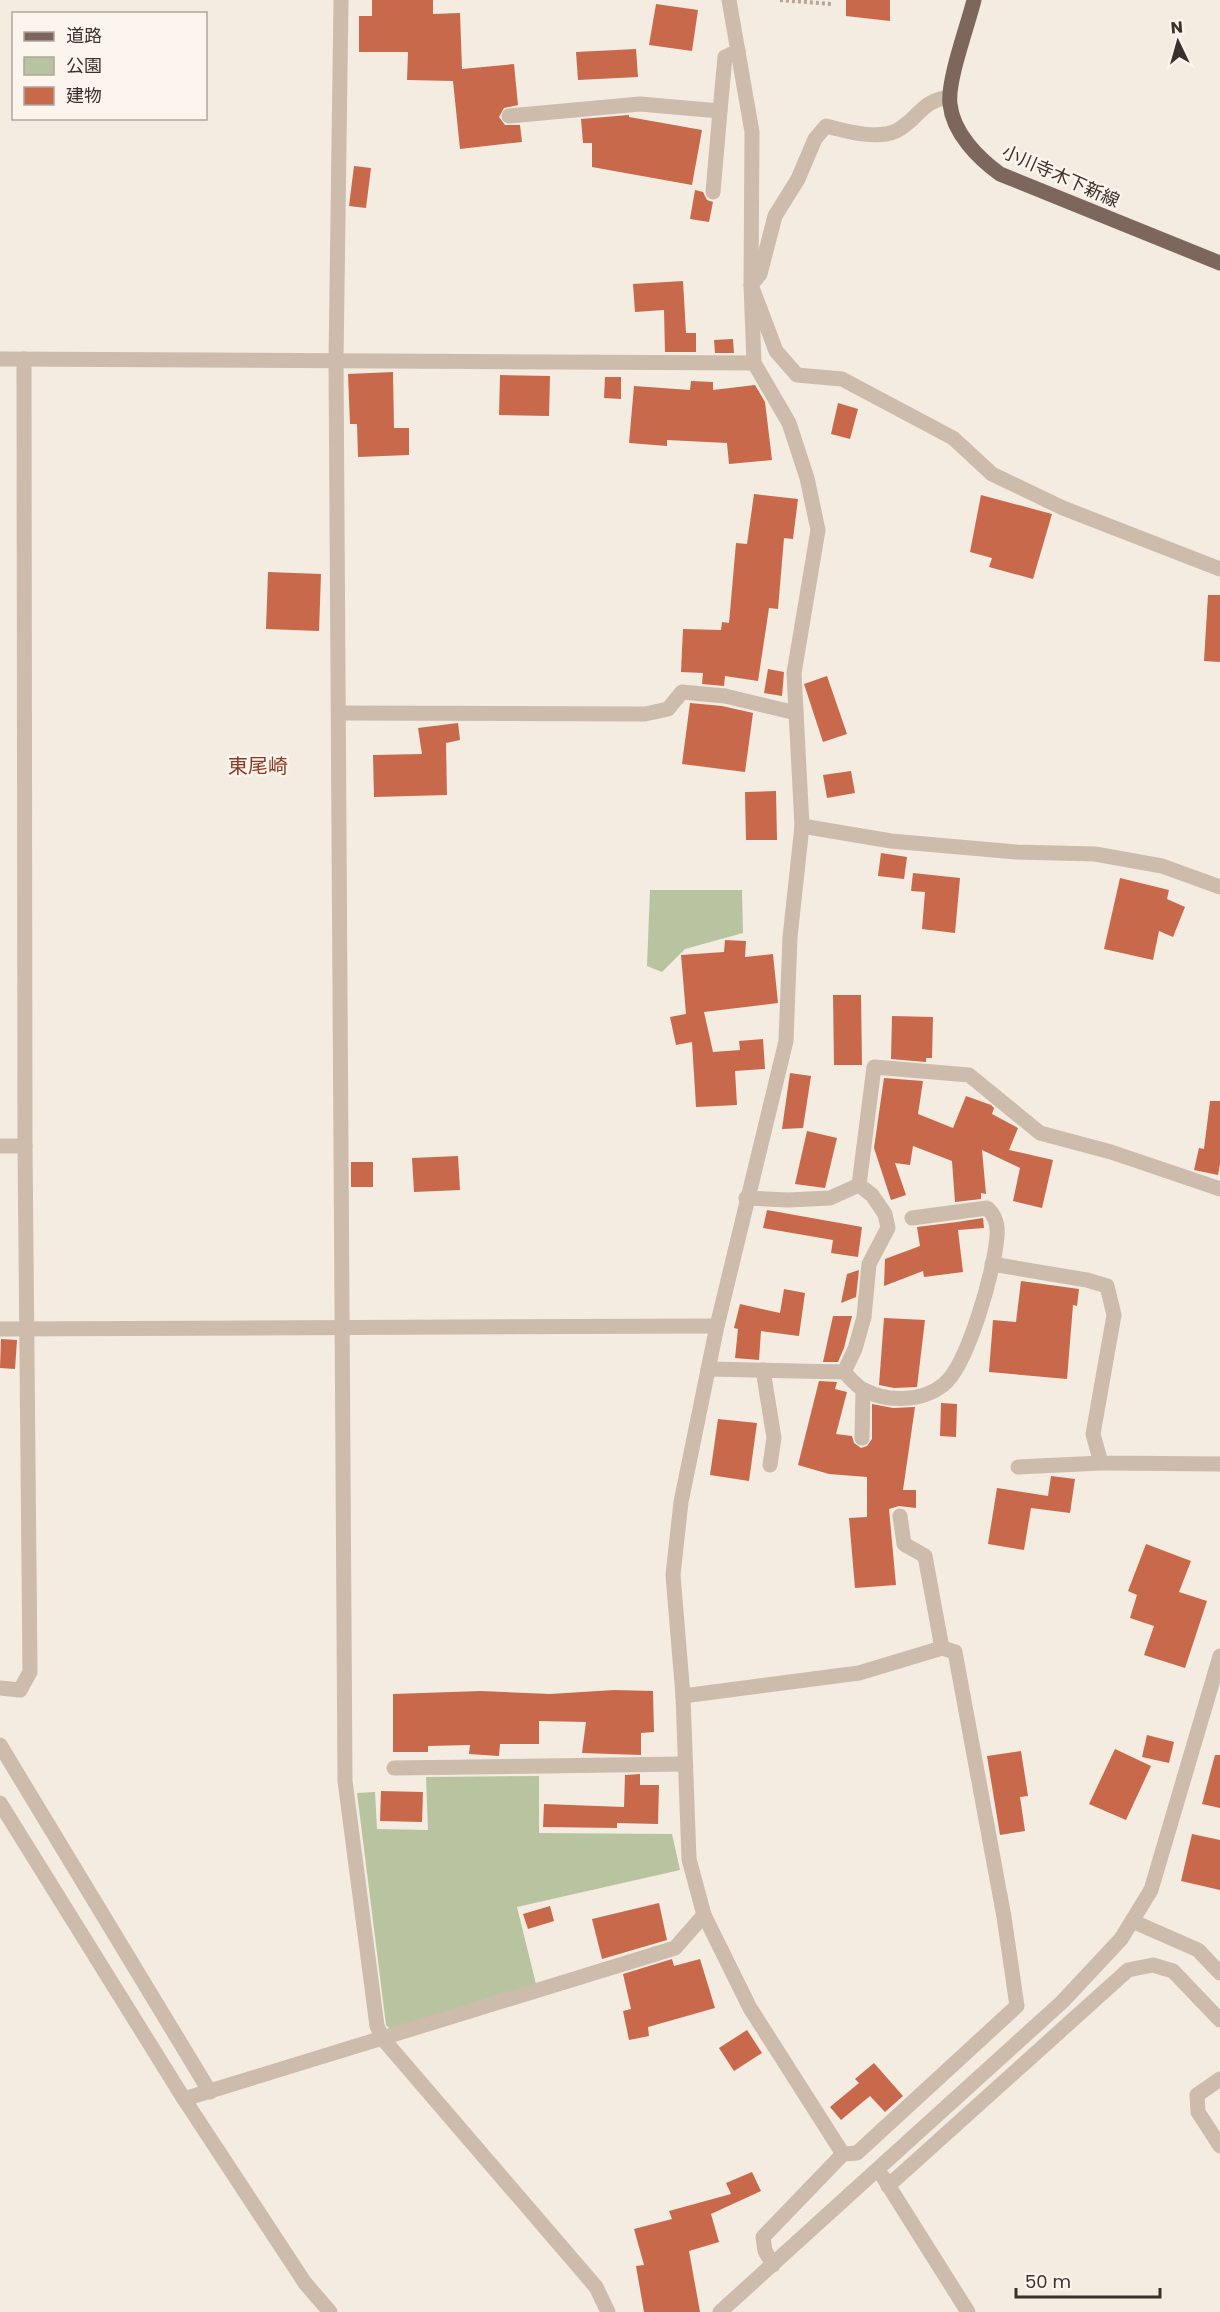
<svg xmlns="http://www.w3.org/2000/svg" width="1220" height="2312" viewBox="0 0 1220 2312" font-family="Poppins,'Noto Sans JP',sans-serif">
<style>
.green{fill:#b8c4a0}
.building{fill:#c8694b}
.lines{fill:none;stroke-linecap:round;stroke-linejoin:round}
.path{stroke:#b9a596;stroke-width:4;stroke-dasharray:3 3;stroke-linecap:butt}
.minor{stroke:#cdbbac;stroke-width:15}
.major{stroke:#7d675c;stroke-width:15}
.labels{text-anchor:middle;dominant-baseline:central;stroke-width:5;stroke-linejoin:round;paint-order:stroke}
.street-label{font-size:18px;fill:#3b302b;stroke:#fbf5ee}
.neighbourhood-label{font-size:20px;fill:#8c3b22;stroke:#fbf5ee}
</style>
<rect width="100%" height="100%" fill="#f4ebe1"/>
<!-- green -->
<g class="green">
<path d="M 650,890 L 742,890 L 743,933 L 685,949 L 662,972 L 647,966 Z"/>
<path d="M 539,1776 L 539,1833 L 672,1834 L 680,1870 L 517,1907 L 536,1984 L 391,2030 L 386,2025 L 357,1793 L 375,1792 L 377,1829 L 428,1830 L 426,1777 Z"/>
</g>
<!-- building -->
<g class="building">
<path d="M 372,0 L 433,0 L 433,14 L 460,13 L 462,69 L 514,64 L 518,105 L 504,108 L 499,117 L 505,125 L 520,125 L 522,142 L 460,149 L 453,81 L 407,80 L 408,52 L 359,52 L 359,16 L 372,16 Z"/>
<path d="M 846,0 L 890,0 L 890,21 L 846,16 Z"/>
<path d="M 656,4 L 698,10 L 692,51 L 649,45 Z"/>
<path d="M 636,49 L 638,77 L 578,80 L 576,52 Z"/>
<path d="M 629,115 L 629,117 L 702,130 L 692,185 L 592,167 L 592,143 L 583,143 L 581,119 Z"/>
<path d="M 354,166 L 371,168 L 366,208 L 349,206 Z"/>
<path d="M 695,190 L 703,192 L 707,200 L 713,202 L 709,222 L 690,219 Z"/>
<path d="M 683,281 L 686,333 L 696,333 L 696,352 L 665,352 L 664,310 L 635,312 L 633,284 Z"/>
<path d="M 733,339 L 734,353 L 715,353 L 714,340 Z"/>
<path d="M 393,372 L 394,428 L 409,428 L 409,455 L 358,457 L 357,424 L 350,424 L 348,374 Z"/>
<path d="M 500,375 L 550,376 L 549,416 L 499,415 Z"/>
<path d="M 605,377 L 621,377 L 621,399 L 604,398 Z"/>
<path d="M 691,381 L 713,382 L 713,390 L 755,385 L 765,402 L 772,460 L 729,464 L 727,443 L 667,440 L 667,446 L 629,443 L 634,386 L 690,390 Z"/>
<path d="M 838,403 L 858,409 L 850,439 L 831,434 Z"/>
<path d="M 754,494 L 798,499 L 793,539 L 784,538 L 778,609 L 769,608 L 758,681 L 725,676 L 724,686 L 702,684 L 703,673 L 681,672 L 683,629 L 721,630 L 722,622 L 729,623 L 736,543 L 747,544 Z"/>
<path d="M 981,495 L 1052,514 L 1033,579 L 989,567 L 992,558 L 970,552 Z"/>
<path d="M 268,572 L 321,574 L 319,631 L 266,629 Z"/>
<path d="M 1208,595 L 1220,595 L 1220,662 L 1204,661 Z"/>
<path d="M 768,669 L 784,672 L 782,696 L 764,693 Z"/>
<path d="M 827,676 L 847,734 L 823,742 L 804,684 Z"/>
<path d="M 690,703 L 722,706 L 753,713 L 745,772 L 682,764 Z"/>
<path d="M 458,723 L 460,740 L 446,743 L 447,795 L 374,797 L 373,755 L 422,754 L 418,728 Z"/>
<path d="M 851,771 L 855,793 L 827,798 L 823,775 Z"/>
<path d="M 776,791 L 777,840 L 746,840 L 745,792 Z"/>
<path d="M 881,853 L 907,857 L 904,879 L 878,876 Z"/>
<path d="M 913,873 L 960,878 L 955,933 L 922,929 L 925,892 L 911,891 Z"/>
<path d="M 1120,878 L 1169,890 L 1167,899 L 1185,907 L 1173,937 L 1159,931 L 1153,960 L 1104,949 Z"/>
<path d="M 725,940 L 746,941 L 745,957 L 773,954 L 778,1003 L 704,1012 L 713,1052 L 740,1050 L 739,1041 L 763,1039 L 765,1069 L 735,1071 L 737,1105 L 696,1107 L 692,1042 L 676,1045 L 670,1017 L 686,1014 L 681,955 L 724,952 Z"/>
<path d="M 833,995 L 861,995 L 862,1065 L 834,1065 Z"/>
<path d="M 892,1016 L 933,1017 L 932,1058 L 926,1058 L 926,1062 L 891,1059 Z"/>
<path d="M 790,1073 L 811,1076 L 803,1128 L 782,1129 Z"/>
<path d="M 884,1078 L 923,1081 L 918,1114 L 953,1128 L 966,1096 L 991,1105 L 994,1108 L 992,1114 L 1018,1128 L 1009,1150 L 1053,1160 L 1042,1208 L 1013,1201 L 1020,1168 L 982,1150 L 986,1194 L 981,1193 L 981,1199 L 955,1202 L 952,1161 L 913,1146 L 910,1165 L 895,1163 L 906,1195 L 891,1200 L 874,1148 Z"/>
<path d="M 1210,1101 L 1220,1101 L 1220,1164 L 1218,1175 L 1194,1170 L 1199,1148 L 1204,1149 Z"/>
<path d="M 807,1131 L 837,1138 L 825,1188 L 795,1184 Z"/>
<path d="M 458,1156 L 460,1190 L 414,1192 L 412,1158 Z"/>
<rect x="351" y="1162" width="22" height="25"/>
<path d="M 767,1210 L 862,1227 L 858,1257 L 831,1253 L 833,1240 L 763,1228 Z"/>
<path d="M 983,1218 L 984,1228 L 958,1230 L 963,1272 L 924,1277 L 923,1271 L 884,1286 L 885,1259 L 920,1246 L 917,1227 L 957,1222 L 957,1226 L 957,1222 Z"/>
<path d="M 859,1270 L 856,1297 L 841,1303 L 847,1274 Z"/>
<path d="M 1021,1281 L 1079,1289 L 1077,1306 L 1073,1305 L 1067,1379 L 989,1372 L 993,1320 L 1016,1322 Z"/>
<path d="M 784,1289 L 805,1293 L 799,1336 L 761,1331 L 759,1360 L 735,1358 L 738,1329 L 734,1328 L 740,1304 L 780,1313 Z"/>
<path d="M 833,1316 L 852,1316 L 844,1348 L 838,1362 L 823,1362 Z"/>
<path d="M 884,1318 L 925,1320 L 917,1387 L 894,1388 L 879,1385 Z"/>
<path d="M 1,1339 L 17,1340 L 15,1369 L 0,1368 Z"/>
<path d="M 819,1381 L 837,1382 L 835,1389 L 847,1392 L 836,1434 L 852,1436 L 854,1443 L 861,1448 L 867,1446 L 872,1439 L 872,1404 L 893,1408 L 915,1407 L 903,1490 L 916,1490 L 916,1508 L 899,1506 L 889,1509 L 896,1585 L 855,1588 L 849,1518 L 867,1517 L 867,1477 L 829,1474 L 798,1465 Z"/>
<path d="M 941,1403 L 957,1404 L 956,1437 L 940,1436 Z"/>
<path d="M 718,1419 L 757,1423 L 749,1481 L 710,1475 Z"/>
<path d="M 1051,1476 L 1075,1479 L 1070,1513 L 1031,1508 L 1024,1550 L 988,1544 L 997,1488 L 1048,1496 Z"/>
<path d="M 1146,1544 L 1191,1561 L 1179,1592 L 1207,1601 L 1185,1668 L 1144,1655 L 1154,1626 L 1130,1618 L 1137,1595 L 1128,1591 Z"/>
<path d="M 614,1690 L 653,1691 L 654,1732 L 641,1733 L 641,1755 L 582,1753 L 586,1722 L 539,1721 L 539,1744 L 500,1744 L 499,1756 L 469,1754 L 470,1745 L 428,1746 L 428,1752 L 393,1752 L 393,1694 L 481,1691 L 550,1694 Z"/>
<path d="M 1147,1735 L 1174,1742 L 1169,1763 L 1142,1757 Z"/>
<path d="M 1115,1749 L 1151,1766 L 1126,1820 L 1089,1804 Z"/>
<path d="M 1021,1751 L 1028,1796 L 1020,1797 L 1025,1831 L 1000,1835 L 987,1756 Z"/>
<path d="M 1215,1755 L 1220,1755 L 1220,1808 L 1202,1804 Z"/>
<path d="M 640,1774 L 640,1785 L 659,1785 L 658,1824 L 617,1823 L 617,1828 L 543,1827 L 544,1804 L 624,1807 L 625,1775 Z"/>
<path d="M 381,1791 L 423,1792 L 422,1822 L 380,1821 Z"/>
<path d="M 1192,1834 L 1220,1840 L 1220,1890 L 1181,1881 Z"/>
<path d="M 659,1903 L 667,1940 L 602,1959 L 592,1919 Z"/>
<path d="M 550,1906 L 554,1921 L 528,1929 L 523,1914 Z"/>
<path d="M 672,1959 L 674,1966 L 700,1959 L 715,2008 L 648,2027 L 649,2036 L 629,2040 L 623,2011 L 631,2009 L 623,1974 Z"/>
<path d="M 747,2030 L 762,2053 L 734,2071 L 719,2048 Z"/>
<path d="M 874,2063 L 903,2096 L 885,2112 L 870,2096 L 841,2120 L 830,2107 L 859,2083 L 855,2079 Z"/>
<path d="M 752,2172 L 761,2191 L 711,2214 L 719,2242 L 689,2251 L 700,2312 L 644,2312 L 636,2266 L 644,2265 L 634,2229 L 672,2219 L 669,2211 L 731,2194 L 726,2183 Z"/>
</g>
<g class="lines">
<!-- path -->
<path class="path" d="M 780,0 L 832,4"/>
<!-- minor -->
<g class="minor">
<path d="M 341,0 L 336,361 L 345,1781 L 377,2026 L 383,2039 L 596,2287 L 608,2312"/>
<path d="M 729,0 L 752,132 L 751,285 L 754,363 L 789,423 L 807,478 L 818,530 L 794,673 L 802,826 L 790,937 L 786,1041 L 717,1326 L 681,1502 L 673,1575 L 683,1696 L 689,1859 L 704,1915 L 750,2008 L 843,2154 L 763,2237 L 765,2251 L 773,2265"/>
<path d="M 950,97 C 921,100 918,120 896,131 C 877,140 846,131 826,126 L 815,139 L 798,179 L 775,216 L 760,274 L 751,285 L 776,351 L 797,375 L 842,379 L 953,438 L 992,474 L 1063,508 L 1220,569"/>
<path d="M 509,116 L 640,104 L 720,111 L 725,57 L 738,51"/>
<path d="M 713,192 L 720,111"/>
<path d="M 0,359 L 754,363"/>
<path d="M 339,713 L 645,714 L 668,709 L 682,692 L 725,696 L 796,713"/>
<path d="M 802,826 L 891,841 L 1016,852 L 1095,854 L 1162,866 L 1220,887"/>
<path d="M 0,1146 L 25,1146"/>
<path d="M 746,1198 L 788,1200 L 830,1198 L 859,1185 L 874,1067 L 969,1075 L 1040,1133 L 1111,1152 L 1220,1189"/>
<path d="M 992,1264 L 1087,1280 L 1107,1286 L 1114,1315 L 1093,1434 L 1101,1463 L 1220,1464"/>
<path d="M 0,1329 L 717,1326"/>
<path d="M 708,1369 L 844,1372 C 850,1378 857,1387 864,1390 C 887,1402 922,1402 943,1385 C 968,1366 995,1268 997,1236 C 998,1225 995,1215 987,1208 L 912,1218"/>
<path d="M 763,1370 L 774,1438 L 770,1465"/>
<path d="M 844,1372 L 855,1349 L 864,1317 L 869,1264 L 888,1228 L 885,1214 L 872,1195 L 859,1185"/>
<path d="M 862,1438 L 863,1390"/>
<path d="M 1018,1467 L 1101,1463"/>
<path d="M 0,1688 L 20,1690 L 30,1672 L 25,1146 L 24,359"/>
<path d="M 683,1696 L 859,1673 L 942,1648 L 925,1556 L 904,1544 L 900,1516"/>
<path d="M 0,1745 L 210,2092"/>
<path d="M 394,1768 L 684,1764"/>
<path d="M 0,1803 L 184,2099 L 305,2283 L 330,2312"/>
<path d="M 1132,1921 L 1198,1950 L 1220,1973"/>
<path d="M 1220,2079 L 1197,2095 L 1198,2112 L 1220,2146"/>
<path d="M 184,2099 L 675,1948 L 704,1915"/>
<path d="M 843,2154 L 857,2153 L 1017,2006 L 1004,1917 L 955,1652 L 942,1648"/>
<path d="M 883,2177 L 968,2312"/>
<path d="M 888,2186 L 1128,1970 L 1153,1965 L 1173,1971 L 1220,2020"/>
<path d="M 720,2312 L 1062,2002 L 1121,1939 L 1151,1890 L 1220,1656"/>
</g>
<!-- major -->
<path class="major" d="M 974,0 C 968,25 947,81 950,104 C 953,133 978,158 1000,174 L 1220,263"/>
</g>
<g class="labels">
<!-- street labels -->
<g class="street-label">
<text transform="translate(1061 176) rotate(24)">小川寺木下新線</text>
</g>
<!-- neighbourhood labels -->
<g class="neighbourhood-label">
<text x="258" y="766">東尾崎</text>
</g>
</g>
<!-- legend -->
<rect x="12" y="12" width="195" height="108" fill="#fbf5ee" stroke="#aea6a0" stroke-width="1.5"/>
<rect x="24" y="32" width="30" height="9" fill="#7d675c" stroke="#aea6a0" stroke-width="1.5"/>
<text x="66" y="42" font-size="18" fill="#3b302b">道路</text>
<rect x="24" y="57" width="30" height="18" fill="#b8c4a0" stroke="#aea6a0" stroke-width="1.5"/>
<text x="66" y="72" font-size="18" fill="#3b302b">公園</text>
<rect x="24" y="87" width="30" height="18" fill="#c8694b" stroke="#aea6a0" stroke-width="1.5"/>
<text x="66" y="102" font-size="18" fill="#3b302b">建物</text>
<!-- north arrow -->
<g transform="translate(1178 42) rotate(355)" stroke="#fbf5ee" stroke-width="4.5" paint-order="stroke">
<path d="M0-4.5L10 22L0 15L-10 22Z" fill="#3b302b"/>
<text y="-9" font-size="16" font-weight="bold" text-anchor="middle" fill="#3b302b">N</text>
</g>
<!-- scale -->
<path d="M1016 2288v9h144v-9" fill="none" stroke="#3b302b" stroke-width="3"/>
<text x="1025" y="2288" font-size="18" fill="#3b302b" stroke="#fbf5ee" stroke-width="4.5" paint-order="stroke">50 m</text>
</svg>
